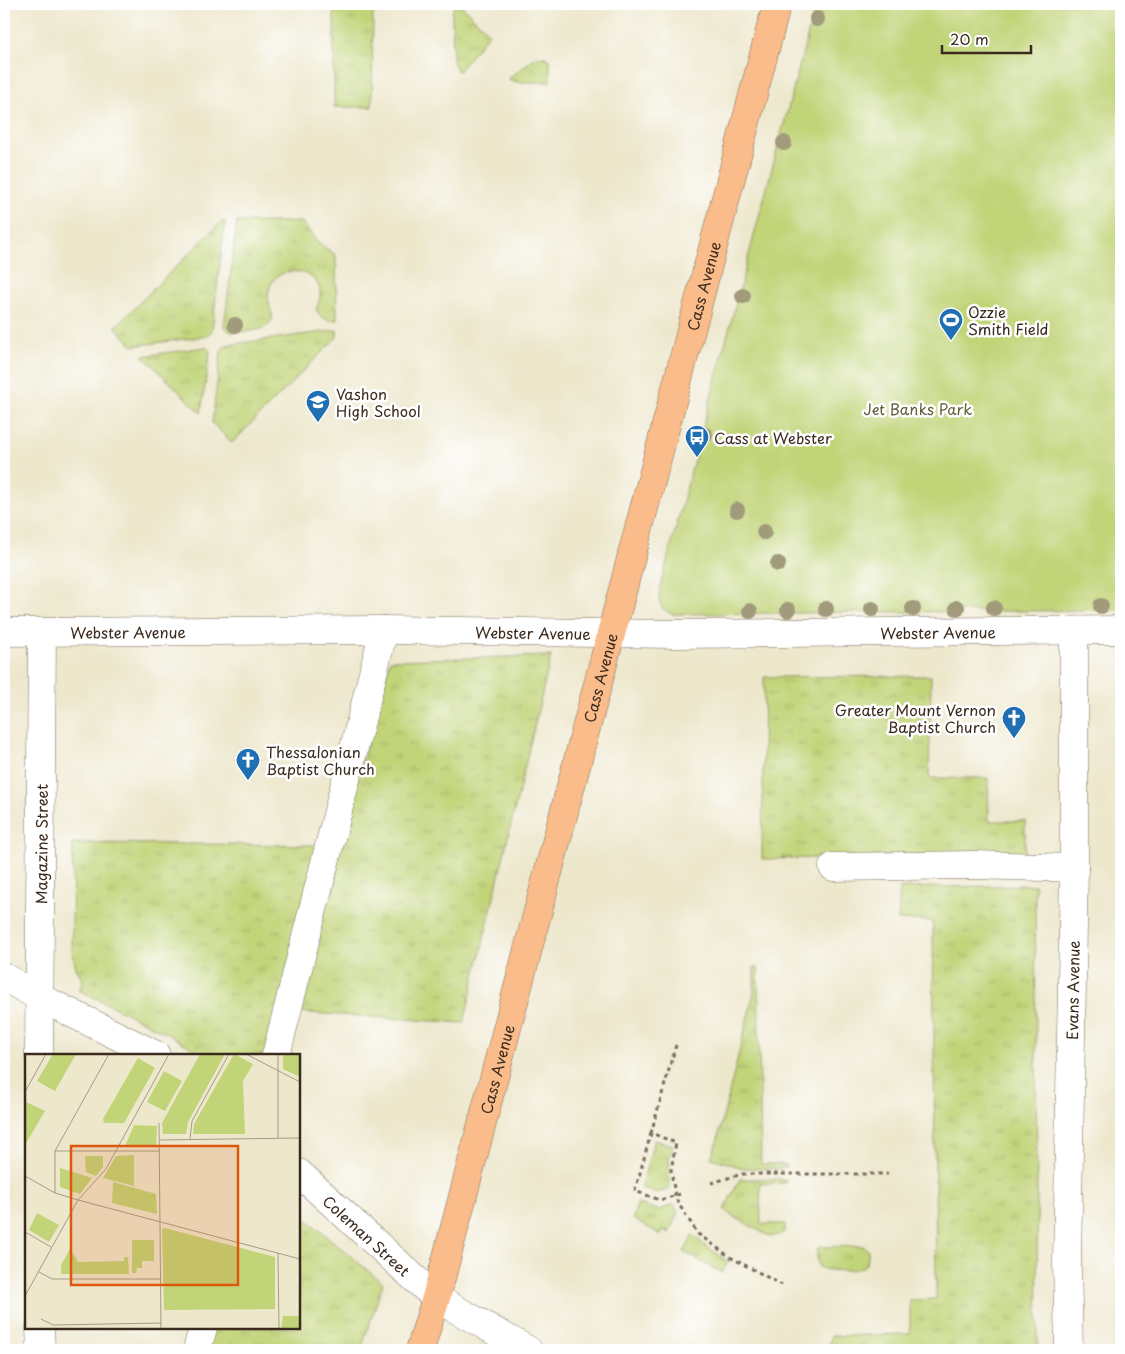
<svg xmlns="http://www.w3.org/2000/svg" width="1125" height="1354" viewBox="0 0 1125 1354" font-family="'Playpen Sans',sans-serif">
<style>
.grass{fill:url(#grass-tufts);stroke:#7e7f4b}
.park{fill:#c1d478;stroke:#7e7f4b}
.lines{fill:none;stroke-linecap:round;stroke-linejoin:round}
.minor-casing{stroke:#796c5b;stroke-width:29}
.major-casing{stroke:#796c5b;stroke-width:29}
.path{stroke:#796c5b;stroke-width:3;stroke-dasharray:4 4;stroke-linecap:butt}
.minor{stroke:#fff;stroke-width:28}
.major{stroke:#f9bc8a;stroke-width:28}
.tree{fill:#a19b7b}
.labels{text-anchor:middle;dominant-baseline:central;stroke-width:5;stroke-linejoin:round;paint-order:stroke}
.street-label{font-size:15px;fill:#3b2a1e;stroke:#fff}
.poi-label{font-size:15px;fill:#3b2a1e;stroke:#fff;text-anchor:start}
.park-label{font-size:15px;fill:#635d39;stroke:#fff}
.inset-road{fill:none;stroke:#a69b86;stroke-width:1}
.view{fill:#df570d;fill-opacity:0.15;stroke:#df570d;stroke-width:2.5}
.inset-edge{fill:none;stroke:#3b2a1e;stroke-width:2.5}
</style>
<defs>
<pattern id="grass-tufts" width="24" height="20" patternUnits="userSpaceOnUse" patternTransform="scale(1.25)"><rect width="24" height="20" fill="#c1d478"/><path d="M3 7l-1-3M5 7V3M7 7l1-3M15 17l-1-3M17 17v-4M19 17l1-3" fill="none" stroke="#a7b667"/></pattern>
</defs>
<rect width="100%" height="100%" fill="#fff"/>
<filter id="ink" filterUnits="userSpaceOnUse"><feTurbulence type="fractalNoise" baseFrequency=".02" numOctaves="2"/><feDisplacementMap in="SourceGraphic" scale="10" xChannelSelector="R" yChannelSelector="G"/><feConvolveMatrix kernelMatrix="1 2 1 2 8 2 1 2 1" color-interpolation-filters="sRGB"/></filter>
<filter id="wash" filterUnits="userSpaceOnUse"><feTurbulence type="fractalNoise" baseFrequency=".0096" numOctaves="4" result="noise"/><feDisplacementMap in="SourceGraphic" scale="20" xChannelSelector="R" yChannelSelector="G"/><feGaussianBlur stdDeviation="1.12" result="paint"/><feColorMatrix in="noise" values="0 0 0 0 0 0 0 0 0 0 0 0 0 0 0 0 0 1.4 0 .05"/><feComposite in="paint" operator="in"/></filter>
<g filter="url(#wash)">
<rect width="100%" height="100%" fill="#ede7cc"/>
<!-- grass -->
<g class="grass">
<path d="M 334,4 L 373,4 L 372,107 L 334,107 Z"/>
<path d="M 455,5 L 461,5 L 489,33 L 458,72 L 453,61 L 452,11 Z"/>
<path d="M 536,57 L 545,57 L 550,60 L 550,82 L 517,82 L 508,79 Z"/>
<path d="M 221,222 L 225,222 L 212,330 L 207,336 L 133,346 L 115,327 Z"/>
<path d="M 237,222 L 302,222 L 317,242 L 336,255 L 337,320 C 327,321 322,319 316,310 C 318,304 321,297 320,291 C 317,272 290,266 276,277 C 270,283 267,293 269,302 C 270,312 277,317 267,326 C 260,332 239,332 230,332 L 224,327 Z"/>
<path d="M 337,330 L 337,337 L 232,443 L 212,423 L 221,351 L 226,345 Z"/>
<path d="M 206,347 L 210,351 L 201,413 L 143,356 Z"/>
<path d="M 551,656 L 464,1023 L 294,1012 L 390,660 Z"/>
<path d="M 931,676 L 929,778 L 988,778 L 989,821 L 1025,821 L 1025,855 L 762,859 L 764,677 Z"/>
<path d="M 73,843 L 322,845 L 267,1055 L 204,1055 L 164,1032 L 79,990 L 83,981 L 76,968 L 72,950 Z"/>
<path d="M 1035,885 L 1038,1350 L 829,1350 L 831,1336 L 910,1334 L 910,1300 L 936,1299 L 933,921 L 898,920 L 900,888 Z"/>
<path d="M 754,967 L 758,968 L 761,1164 L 785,1164 L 787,1167 L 775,1169 L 743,1168 L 711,1158 L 717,1142 L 754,992 Z"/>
<path d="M 654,1140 L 673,1145 L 669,1159 L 670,1188 L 658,1193 L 641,1188 Z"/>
<path d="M 740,1179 L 780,1179 L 787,1181 L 786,1183 L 760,1184 L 761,1224 L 785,1224 L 785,1231 C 779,1236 774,1237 767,1235 L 729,1214 L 724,1209 Z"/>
<path d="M 637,1204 L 659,1210 L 674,1204 L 678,1212 L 669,1233 L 664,1230 L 661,1235 L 633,1219 Z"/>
<path d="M 299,1213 L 383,1283 L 361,1350 L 206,1350 L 213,1328 L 299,1328 Z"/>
<path d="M 693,1235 L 703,1244 L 728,1262 L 722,1273 L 684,1252 Z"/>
<path d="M 821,1247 L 863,1246 L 868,1250 C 868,1255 869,1260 865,1265 C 859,1272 826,1272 819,1267 C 817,1261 816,1254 818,1248 Z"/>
</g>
<!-- park -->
<path class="park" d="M 816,4 L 1121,4 L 1121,610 L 672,614 C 658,608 658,601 660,587 Z"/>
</g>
<g filter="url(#ink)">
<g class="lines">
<defs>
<g id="minor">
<path id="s1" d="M 4,632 L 384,630 L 674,634 L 1121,630"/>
<path d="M 833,867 L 975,865 L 1074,868"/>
<path d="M 4,977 L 39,997 L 156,1055"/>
<path id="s2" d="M 39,1055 L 42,632"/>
<path d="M 276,1055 L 384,630"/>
<path id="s3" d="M 299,1173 L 436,1298 L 528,1350"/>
<path d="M 40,1328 L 41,1350"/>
<path d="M 197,1350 L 203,1328"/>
<path id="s4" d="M 1069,1350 L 1067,1264 L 1074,868 L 1074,631"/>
</g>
<g id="major">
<path id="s5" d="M 420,1350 L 436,1298 L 777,4"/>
</g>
</defs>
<!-- minor casing -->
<use href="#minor" class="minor-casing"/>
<!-- major casing -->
<use href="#major" class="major-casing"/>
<!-- path -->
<g class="path">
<path d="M 676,1045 L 651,1133 L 676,1143 L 671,1170 L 675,1195 L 678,1203 L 698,1234 L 730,1257 L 782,1285"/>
<path d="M 651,1133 L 635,1191 L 660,1200 L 680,1194"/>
<path d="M 711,1183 L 742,1174 L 888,1174"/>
</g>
<!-- minor -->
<use href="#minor" class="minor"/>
<!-- major -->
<use href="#major" class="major"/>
</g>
<!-- trees -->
<g class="tree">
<circle cx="817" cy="19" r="8"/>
<circle cx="784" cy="143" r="8"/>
<circle cx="743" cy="296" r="8"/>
<circle cx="235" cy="325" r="8"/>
<circle cx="705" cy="435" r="8"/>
<circle cx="737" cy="510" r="8"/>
<circle cx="764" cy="532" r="8"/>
<circle cx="778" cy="564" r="8"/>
<circle cx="1101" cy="606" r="8"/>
<circle cx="957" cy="608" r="8"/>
<circle cx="994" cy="608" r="8"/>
<circle cx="826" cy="609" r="8"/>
<circle cx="872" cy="609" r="8"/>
<circle cx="913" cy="609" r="8"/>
<circle cx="788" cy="610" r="8"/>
<circle cx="750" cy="611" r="8"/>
</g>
</g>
<!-- icons -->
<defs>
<symbol id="stadium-pin" viewBox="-11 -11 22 30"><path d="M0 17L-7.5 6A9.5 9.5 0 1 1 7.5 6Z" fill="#1f6fb2" stroke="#fff"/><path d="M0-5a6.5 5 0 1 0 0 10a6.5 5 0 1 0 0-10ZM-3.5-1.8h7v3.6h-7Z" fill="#fff"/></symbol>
<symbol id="school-pin" viewBox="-11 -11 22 30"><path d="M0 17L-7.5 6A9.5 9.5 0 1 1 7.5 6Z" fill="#1f6fb2" stroke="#fff"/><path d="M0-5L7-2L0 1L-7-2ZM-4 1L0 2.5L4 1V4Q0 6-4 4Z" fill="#fff"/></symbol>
<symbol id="bus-pin" viewBox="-11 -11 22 30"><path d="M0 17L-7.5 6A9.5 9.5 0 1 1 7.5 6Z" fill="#1f6fb2" stroke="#fff"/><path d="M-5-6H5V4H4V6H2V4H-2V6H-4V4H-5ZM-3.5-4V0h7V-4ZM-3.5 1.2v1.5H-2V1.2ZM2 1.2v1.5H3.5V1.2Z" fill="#fff"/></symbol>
<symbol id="church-pin" viewBox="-11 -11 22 30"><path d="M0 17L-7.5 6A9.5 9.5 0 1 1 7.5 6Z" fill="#1f6fb2" stroke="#fff"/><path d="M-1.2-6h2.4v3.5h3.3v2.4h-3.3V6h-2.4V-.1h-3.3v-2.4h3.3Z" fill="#fff"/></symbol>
</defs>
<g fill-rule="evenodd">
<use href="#stadium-pin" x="937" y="306" width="28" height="38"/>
<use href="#school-pin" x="304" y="388" width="28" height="38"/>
<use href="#bus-pin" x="683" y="423" width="28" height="38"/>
<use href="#church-pin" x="1000" y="704" width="28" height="38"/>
<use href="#church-pin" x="234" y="746" width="28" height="38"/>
</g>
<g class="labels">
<!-- street labels -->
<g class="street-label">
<text stroke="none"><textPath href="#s5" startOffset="1101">Cass Avenue</textPath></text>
<text stroke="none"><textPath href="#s1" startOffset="124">Webster Avenue</textPath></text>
<text stroke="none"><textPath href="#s1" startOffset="934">Webster Avenue</textPath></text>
<text stroke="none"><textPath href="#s1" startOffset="529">Webster Avenue</textPath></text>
<text stroke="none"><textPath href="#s5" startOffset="696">Cass Avenue</textPath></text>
<text stroke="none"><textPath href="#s2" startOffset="211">Magazine Street</textPath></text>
<text stroke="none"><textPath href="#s4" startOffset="360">Evans Avenue</textPath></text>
<text stroke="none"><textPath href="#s5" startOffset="291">Cass Avenue</textPath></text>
<text stroke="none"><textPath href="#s3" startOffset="92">Coleman Street</textPath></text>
</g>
<!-- poi labels -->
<g class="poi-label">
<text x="968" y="311">Ozzie<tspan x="968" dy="17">Smith Field</tspan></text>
<text x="336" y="393">Vashon<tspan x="336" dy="17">High School</tspan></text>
<text x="714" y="437">Cass at Webster</text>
<text x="996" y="709" text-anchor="end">Greater Mount Vernon<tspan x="996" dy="17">Baptist Church</tspan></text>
<text x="266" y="751">Thessalonian<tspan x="266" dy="17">Baptist Church</tspan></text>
</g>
<!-- park labels -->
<g class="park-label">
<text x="918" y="408">Jet Banks Park</text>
</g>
</g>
<!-- overview -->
<g transform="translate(25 1054)">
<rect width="275" height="275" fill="#ede7cc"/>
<path d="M 28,0 L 51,0 L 30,37 L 12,27 ZM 175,0 L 200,0 L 163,68 L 161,80 L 138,80 L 137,69 ZM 209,0 L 228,10 L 218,27 L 220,80 L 168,80 L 169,70 ZM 258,0 L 275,0 L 275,23 L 258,15 ZM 113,4 L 130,14 L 99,69 L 79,69 L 78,65 ZM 139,17 L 157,27 L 140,57 L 122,48 ZM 1,48 L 20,57 L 0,91 L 0,50 ZM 109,71 L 132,72 L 131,93 L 100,92 ZM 109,101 L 109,132 L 78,124 L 91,102 ZM 60,102 L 78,102 L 78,113 L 71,122 L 61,118 ZM 35,114 L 67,124 L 55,140 L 35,133 ZM 88,128 L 131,140 L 132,160 L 87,149 ZM 12,159 L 34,171 L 24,188 L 4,176 ZM 107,186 L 129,186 L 129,207 L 117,207 L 117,214 L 112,214 L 111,219 L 107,219 ZM 45,195 L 53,208 L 99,207 L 99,203 L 103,203 L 104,220 L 36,220 L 36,211 ZM 258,262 L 275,262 L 275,275 L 256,275 Z" fill="#c1d478"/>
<path d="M 140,174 L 250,203 L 250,255 L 139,256 L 137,175 Z" fill="#c1d478"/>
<path class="inset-road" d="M 221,0 L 275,28M 0,38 L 21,0M 134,69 L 136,275M 253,84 L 253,0M 165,85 L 167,67 L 204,0M 135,86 L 275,84M 30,97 L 135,97M 0,122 L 30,139 L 53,146 L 275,205M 30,139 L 30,97 L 84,0M 0,178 L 26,193M 253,199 L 254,275M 14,218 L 27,225 L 135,225M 0,242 L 53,146 L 81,115 L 144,0M 16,265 L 28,271 L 136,269"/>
<path class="view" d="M 46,92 L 213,92 L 213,231 L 46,231 Z"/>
<rect width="275" height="275" class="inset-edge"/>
</g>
<!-- margin -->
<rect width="1125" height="1354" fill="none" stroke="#fff" stroke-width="20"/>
<!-- scale -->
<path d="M942 45v8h89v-8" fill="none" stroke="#3b2a1e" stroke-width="2.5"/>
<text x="950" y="45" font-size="15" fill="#3b2a1e" stroke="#ffffff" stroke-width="4" paint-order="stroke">20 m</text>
</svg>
